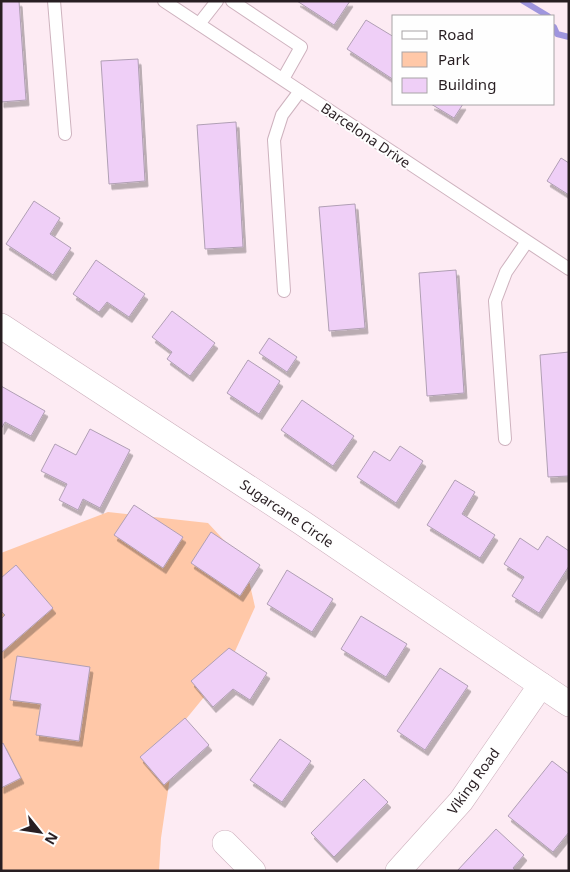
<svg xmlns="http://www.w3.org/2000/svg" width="570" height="872" viewBox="0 0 570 872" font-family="'Noto Sans',sans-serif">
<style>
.green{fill:#ffc8a8}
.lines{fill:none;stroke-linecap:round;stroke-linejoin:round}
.stream{stroke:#9f95de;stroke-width:6}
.building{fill:#efcff7;stroke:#b09fb4;filter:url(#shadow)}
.lane-casing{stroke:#ceb2be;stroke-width:14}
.street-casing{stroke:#ceb2be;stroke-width:26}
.lane{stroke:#fff;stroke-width:12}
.street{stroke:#fff;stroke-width:25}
.labels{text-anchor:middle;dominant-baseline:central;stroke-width:4;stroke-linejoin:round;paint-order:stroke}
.street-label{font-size:14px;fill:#281e22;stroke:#fefefe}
</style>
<defs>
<filter id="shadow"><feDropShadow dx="3" dy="5.5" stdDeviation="0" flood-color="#0004"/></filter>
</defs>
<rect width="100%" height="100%" fill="#fdebf3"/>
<!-- green -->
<path class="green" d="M 108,512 L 208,523 L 245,563 L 255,607 L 227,669 L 177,730 L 161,838 L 159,871 L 1,871 L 1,553 Z"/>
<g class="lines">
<!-- stream -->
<g class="stream">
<path d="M 523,1 L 548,16"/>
<path d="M 554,27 L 557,34 L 569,37"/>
</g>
</g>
<!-- building -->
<g class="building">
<path d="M 1,1 L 19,1 L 26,100 L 1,102 Z"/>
<path d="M 297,1 L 350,1 L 334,25 Z"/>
<path d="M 366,20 L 394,37 L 394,80 L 347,49 Z"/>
<path d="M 138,59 L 145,181 L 109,184 L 101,61 Z"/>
<path d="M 431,104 L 463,104 L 454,118 Z"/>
<path d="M 236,122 L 243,247 L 205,249 L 197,125 Z"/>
<path d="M 561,158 L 569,163 L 569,195 L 547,181 Z"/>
<path d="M 34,201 L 60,218 L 50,234 L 71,248 L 53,275 L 6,244 Z"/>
<path d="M 355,204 L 365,328 L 329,331 L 319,207 Z"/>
<path d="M 96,260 L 145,294 L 129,317 L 107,302 L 99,312 L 73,294 Z"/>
<path d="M 456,270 L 464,393 L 427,396 L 419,273 Z"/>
<path d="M 172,311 L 215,343 L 190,376 L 167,359 L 172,352 L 152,337 Z"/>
<path d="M 269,338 L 297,357 L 287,372 L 259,353 Z"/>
<path d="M 569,352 L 569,476 L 548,477 L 540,355 Z"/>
<path d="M 248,360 L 280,381 L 259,414 L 227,393 Z"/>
<path d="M 1,386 L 45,411 L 31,436 L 5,422 L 1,429 Z"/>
<path d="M 302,400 L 354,436 L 333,466 L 281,430 Z"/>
<path d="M 90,429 L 130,450 L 100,508 L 83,499 L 78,510 L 59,500 L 67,484 L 41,471 L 55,444 L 76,455 Z"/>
<path d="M 400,446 L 423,461 L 396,503 L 357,477 L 374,451 L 390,461 Z"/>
<path d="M 455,480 L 475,492 L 462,514 L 495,535 L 480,558 L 427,525 Z"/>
<path d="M 134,505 L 183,537 L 163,568 L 114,535 Z"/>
<path d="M 211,532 L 260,565 L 240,596 L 191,563 Z"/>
<path d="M 547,536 L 569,551 L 569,566 L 539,613 L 512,596 L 524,577 L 504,564 L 520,538 L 538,550 Z"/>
<path d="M 16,565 L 53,608 L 1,653 L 1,619 L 5,615 L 1,611 L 1,578 Z"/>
<path d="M 287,570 L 333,599 L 312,632 L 267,604 Z"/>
<path d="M 361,616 L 407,644 L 386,677 L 341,649 Z"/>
<path d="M 229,648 L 267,673 L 250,700 L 233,689 L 213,707 L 191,681 Z"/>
<path d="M 17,656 L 90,667 L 79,741 L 36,735 L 41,704 L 10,700 Z"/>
<path d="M 440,668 L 468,686 L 425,750 L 397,731 Z"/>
<path d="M 185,718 L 209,745 L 164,785 L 140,757 Z"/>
<path d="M 280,739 L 311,761 L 282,802 L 250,780 Z"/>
<path d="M 3,743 L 21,778 L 1,788 L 1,744 Z"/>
<path d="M 552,761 L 569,774 L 569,832 L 553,852 L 508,816 Z"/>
<path d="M 364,779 L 388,802 L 334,857 L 311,833 Z"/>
<path d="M 496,829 L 524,855 L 513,868 L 516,871 L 457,871 Z"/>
</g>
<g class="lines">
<defs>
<g id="lane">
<path d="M 54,1 L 65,134"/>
<path d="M 164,1 L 569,269"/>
<path d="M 232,1 L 301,47 L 283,79"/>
<path d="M 199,24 L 217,1"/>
<path d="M 284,291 L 274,140 L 282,115 L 300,91"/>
<path d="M 505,439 L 495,301 L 506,272 L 526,243"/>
</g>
<g id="street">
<path d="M 1,326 L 301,522 L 569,704"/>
<path d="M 225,843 L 253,871"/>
<path d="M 398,871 L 461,801 L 541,685"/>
</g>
</defs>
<!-- lane casing -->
<use href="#lane" class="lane-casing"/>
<!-- street casing -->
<use href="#street" class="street-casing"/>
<!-- lane -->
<use href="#lane" class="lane"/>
<!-- street -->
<use href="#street" class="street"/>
</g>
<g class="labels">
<!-- street labels -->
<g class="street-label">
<text transform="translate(366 135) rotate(34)">Barcelona Drive</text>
<text transform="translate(287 513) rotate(34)">Sugarcane Circle</text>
<text transform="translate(473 781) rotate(-54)">Viking Road</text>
</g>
</g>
<!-- border -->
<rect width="570" height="872" fill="none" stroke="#281e22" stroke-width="5"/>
<!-- legend -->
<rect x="392" y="15" width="162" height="90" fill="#fefefe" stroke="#a8a4a6"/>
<rect x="402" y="31" width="25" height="8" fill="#ffffff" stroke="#a8a4a6"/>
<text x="438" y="40" font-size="15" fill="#281e22">Road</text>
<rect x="402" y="52" width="25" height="15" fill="#ffc8a8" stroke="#a8a4a6"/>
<text x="438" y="65" font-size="15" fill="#281e22">Park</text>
<rect x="402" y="78" width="25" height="15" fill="#efcff7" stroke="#a8a4a6"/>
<text x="438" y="90" font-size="15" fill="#281e22">Building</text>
<!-- north arrow -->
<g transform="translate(40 832) rotate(120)" stroke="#fefefe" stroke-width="4" paint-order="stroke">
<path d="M0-4L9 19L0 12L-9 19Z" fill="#281e22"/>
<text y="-8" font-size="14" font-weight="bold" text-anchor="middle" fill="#281e22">N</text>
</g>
</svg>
